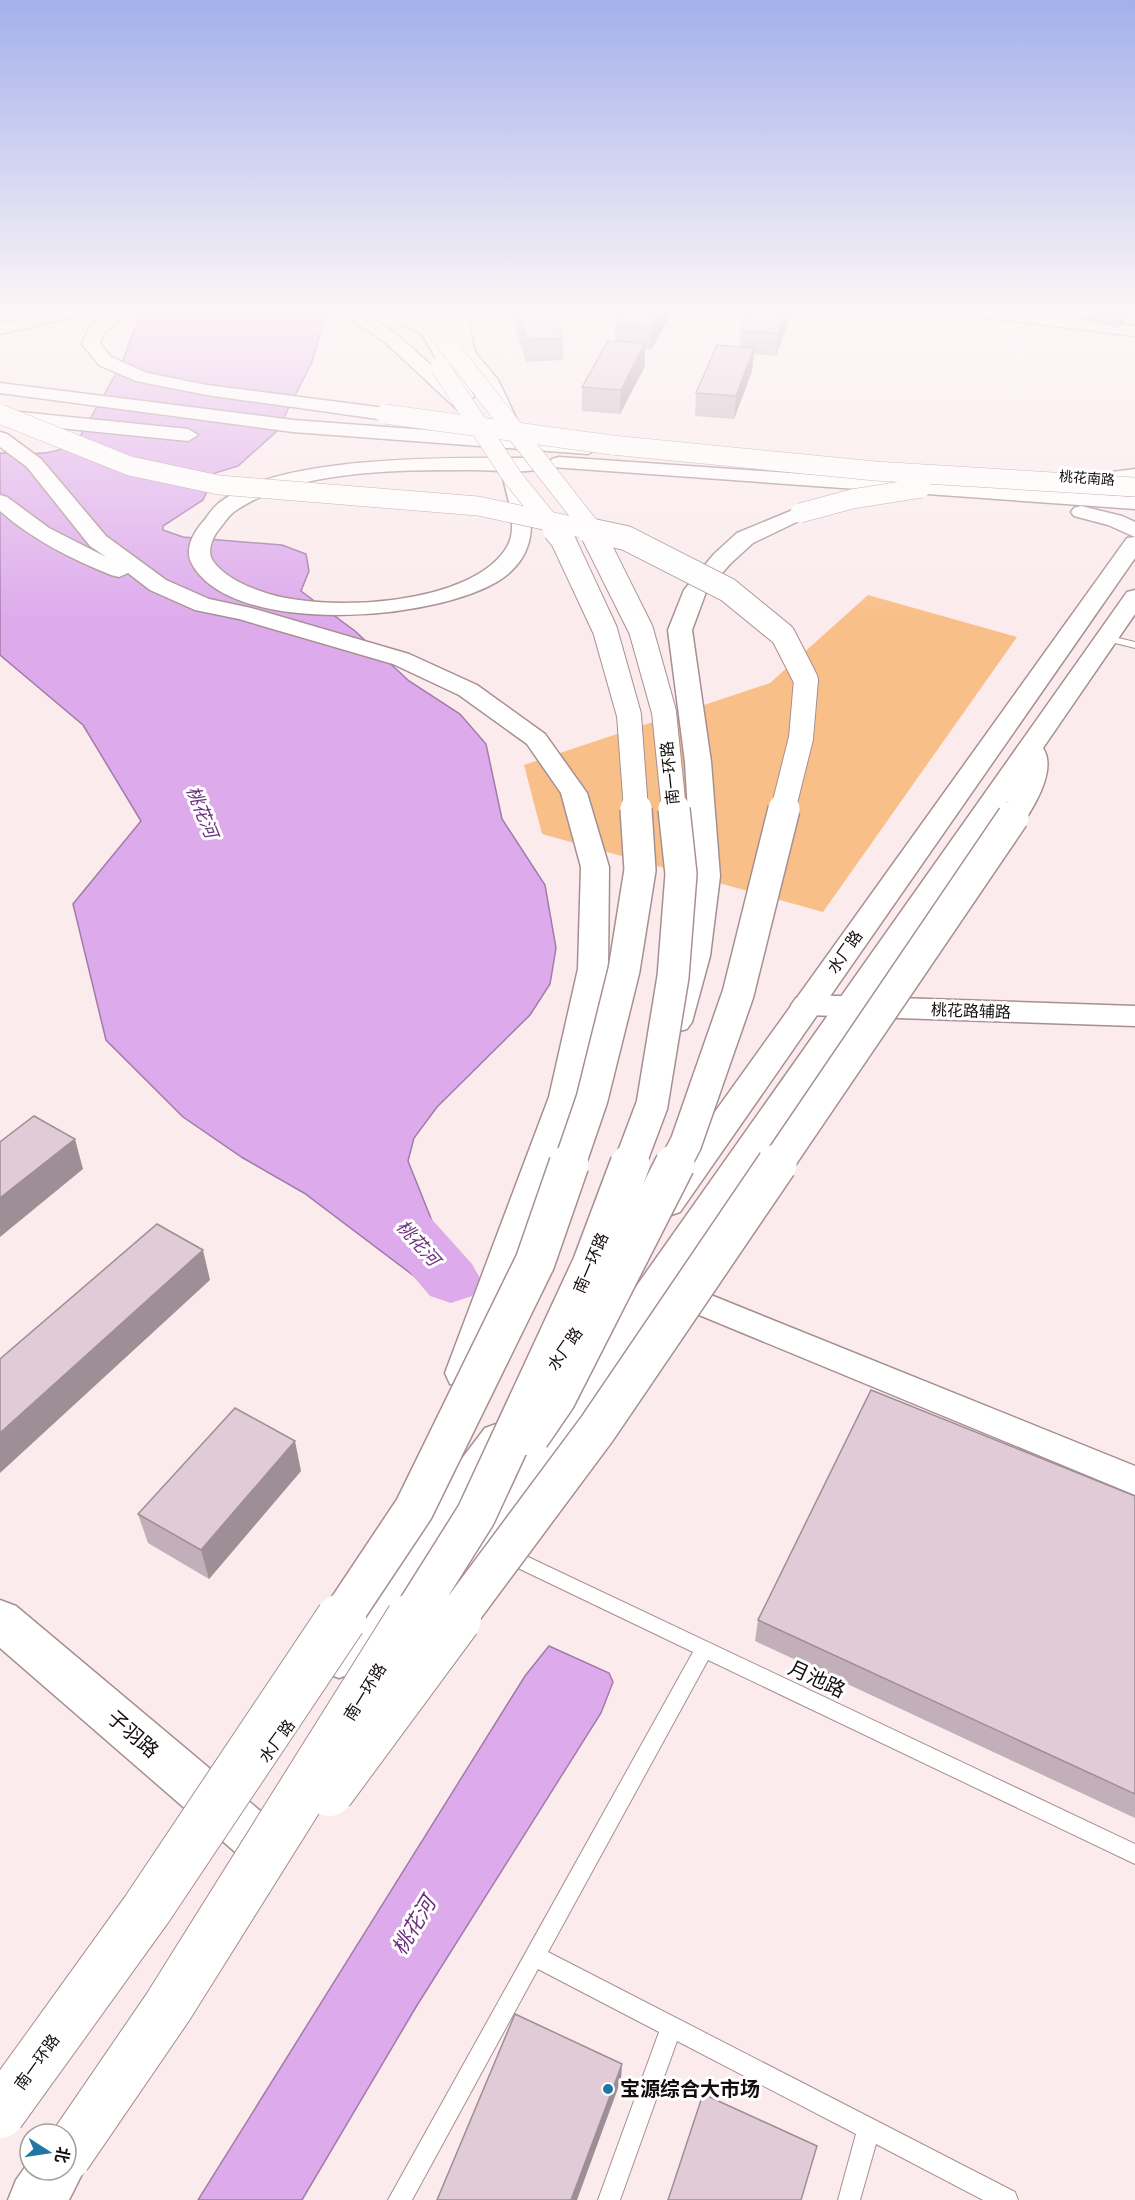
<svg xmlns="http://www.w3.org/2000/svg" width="1135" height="2200" viewBox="0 0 1135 2200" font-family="'DM Sans','Noto Sans SC',sans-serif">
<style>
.green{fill:#f9bf88}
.water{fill:#ddabec;stroke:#a17ba9;stroke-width:1.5}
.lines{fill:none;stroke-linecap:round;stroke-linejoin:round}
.river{fill:#ddabec;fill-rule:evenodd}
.service-casing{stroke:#a78f91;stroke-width:2}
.minor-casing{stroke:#a78f91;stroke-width:3}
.tertiary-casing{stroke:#a78f91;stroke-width:3}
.secondary-casing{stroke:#a78f91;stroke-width:3}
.primary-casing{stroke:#a78f91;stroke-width:3}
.trunk-casing{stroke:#a78f91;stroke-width:3}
.service{fill:#fff;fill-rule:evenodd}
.minor{fill:#fff;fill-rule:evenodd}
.tertiary{fill:#fff;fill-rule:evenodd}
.secondary{fill:#fff;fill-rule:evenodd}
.primary{fill:#fff;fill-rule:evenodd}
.trunk{fill:#fff;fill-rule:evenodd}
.tertiary-bridge-far2-casing{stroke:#a78f91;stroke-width:34;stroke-linecap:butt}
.tertiary-bridge-far1-casing{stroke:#a78f91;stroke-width:42;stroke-linecap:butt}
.tertiary-bridge-casing{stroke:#a78f91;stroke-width:52;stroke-linecap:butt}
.primary-bridge-casing{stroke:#a78f91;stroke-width:20;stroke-linecap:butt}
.trunk-bridge-far4-casing{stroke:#a78f91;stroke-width:20;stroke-linecap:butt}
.trunk-bridge-far3-casing{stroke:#a78f91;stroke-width:26;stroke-linecap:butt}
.trunk-bridge-far2-casing{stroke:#a78f91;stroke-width:34;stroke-linecap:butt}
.trunk-bridge-far1-casing{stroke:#a78f91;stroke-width:42;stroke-linecap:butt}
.trunk-bridge-casing{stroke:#a78f91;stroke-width:52;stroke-linecap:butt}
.tertiary-bridge-far2{stroke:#fff;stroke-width:31}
.tertiary-bridge-far1{stroke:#fff;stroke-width:39}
.tertiary-bridge{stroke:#fff;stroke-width:50}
.primary-bridge{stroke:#fff;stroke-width:19}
.trunk-bridge-far4{stroke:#fff;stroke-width:19}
.trunk-bridge-far3{stroke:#fff;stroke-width:24}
.trunk-bridge-far2{stroke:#fff;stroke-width:31}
.trunk-bridge-far1{stroke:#fff;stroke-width:39}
.trunk-bridge{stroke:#fff;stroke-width:50}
.wall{fill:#c2afb9}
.shaded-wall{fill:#9e8e96}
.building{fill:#e1cbd7;stroke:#9e8e96;stroke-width:1.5}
.poi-dot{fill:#2077a6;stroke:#fff;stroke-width:2}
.labels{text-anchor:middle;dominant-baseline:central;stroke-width:6;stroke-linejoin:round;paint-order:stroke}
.far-street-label{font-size:14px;fill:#140c0d;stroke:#fff}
.street-label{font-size:16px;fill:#140c0d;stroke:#fff}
.water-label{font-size:18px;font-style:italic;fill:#6b307d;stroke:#fff}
.near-street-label{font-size:20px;fill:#140c0d;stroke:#fff}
.near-poi-label{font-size:20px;font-weight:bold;fill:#140c0d;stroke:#fff;text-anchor:start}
.near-water-label{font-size:21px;font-style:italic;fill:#6b307d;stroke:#fff}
</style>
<rect width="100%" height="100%" fill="#fbebed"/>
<!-- green -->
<path class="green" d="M 868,595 L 1017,637 L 823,912 L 542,834 L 524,765 L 770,683 Z"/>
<!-- water -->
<g class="water">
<path d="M 141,312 L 323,312 L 325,317 L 312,362 L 277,431 L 238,466 L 215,473 L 203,500 L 163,526 L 163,530 L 183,537 L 282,545 L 306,554 L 309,571 L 301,591 L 355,631 L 409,681 L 460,714 L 486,744 L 502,819 L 545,885 L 556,948 L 550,984 L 530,1015 L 437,1107 L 414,1138 L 408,1161 L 448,1261 L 418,1279 L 304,1193 L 243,1158 L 183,1117 L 106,1040 L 73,904 L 141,821 L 83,725 L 0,655 L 0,453 C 27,453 56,458 78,440 L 122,363 Z"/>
<path d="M 549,1646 L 609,1673 L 613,1682 L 601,1713 L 416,2007 L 302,2200 L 198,2200 L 525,1676 Z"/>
</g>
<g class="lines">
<!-- river -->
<path class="river" d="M 390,1189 L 410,1195 L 472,1264 L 481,1280 L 472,1296 L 451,1303 L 430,1296 L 370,1225 L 361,1210 L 370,1195 Z"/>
<defs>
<g id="service">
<path d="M 1106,635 L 1135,642 L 1135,648 L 1103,640 L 1101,638 Z"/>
<path d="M 507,1547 L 1135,1844 L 1135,1864 L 708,1660 L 548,1952 L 1015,2192 L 1018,2200 L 983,2200 L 876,2144 L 860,2200 L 838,2200 L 856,2134 L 677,2041 L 620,2200 L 598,2200 L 659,2032 L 538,1969 L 412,2200 L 388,2200 L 693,1652 L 501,1560 L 498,1555 L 501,1550 Z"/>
</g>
<path id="minor" d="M 686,1285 L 1135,1466 L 1135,1495 L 675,1305 L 671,1297 L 675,1289 Z"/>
<g id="tertiary">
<path d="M 973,312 L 1025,312 L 1135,326 L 1135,336 L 981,317 Z"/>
<path d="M 1135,537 L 1135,558 L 680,1212 L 668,1216 L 656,1212 L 650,1203 L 656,1194 L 1127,538 Z"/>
<path d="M 1135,590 L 1135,614 L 1043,748 C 1057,769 1035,805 1023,823 L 1013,825 L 1003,823 L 999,817 L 1009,799 L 482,1573 L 467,1579 L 452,1573 L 446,1560 L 452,1547 L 1127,592 Z"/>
<path d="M 499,1423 L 513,1428 L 519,1440 L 513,1452 L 355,1672 L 339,1678 L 323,1672 L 317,1657 L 323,1642 L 485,1428 Z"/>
<path d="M 0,1600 L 16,1606 L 283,1830 L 290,1847 L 283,1864 L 266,1871 L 249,1864 L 0,1648 Z"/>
</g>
<g id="secondary">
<path d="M 382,312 L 404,312 L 417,319 L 415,312 L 431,312 L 437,331 L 474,396 L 471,400 L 459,400 L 422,334 Z"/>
<path d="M 450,312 L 466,312 L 475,352 L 498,380 L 520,426 L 518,430 L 504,430 L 481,381 L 458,353 Z"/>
<path d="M 807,995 L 1135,1006 L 1135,1026 L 807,1015 L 796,1012 L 791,1005 L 796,998 Z"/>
</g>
<g id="primary">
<path d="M 0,383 L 293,420 L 588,442 L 598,448 L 588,454 L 293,432 L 0,393 Z"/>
<path d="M 0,410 L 188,429 L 198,435 L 188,441 L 0,422 Z"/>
<path d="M 559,457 L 1135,497 L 1135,509 L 552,467 L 549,463 L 552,459 Z"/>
<path d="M 539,458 L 549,464 L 546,468 C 524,474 497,470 474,470 C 401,470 296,469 235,511 C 229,515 225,522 220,528 C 213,536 206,551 213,561 C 223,576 247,587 263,592 C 321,613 475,607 508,545 C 518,526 507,497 503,478 L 506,474 L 520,474 C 524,480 525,488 527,495 C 534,525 534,552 508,574 C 452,621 229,640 191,562 C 185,549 193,534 201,524 C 207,518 212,508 219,503 C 280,453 460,458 539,458 Z"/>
<path d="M 1135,469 L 1135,481 L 1096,485 L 1089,483 L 1086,479 L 1089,475 Z"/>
<path d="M 1081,506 L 1122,516 L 1135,522 L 1135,537 L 1108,525 L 1074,516 L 1071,512 L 1074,508 Z"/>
</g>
<g id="trunk">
<path d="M 52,312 L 84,312 L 82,315 L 0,334 L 0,324 Z"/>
<path d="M 111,312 L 130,312 L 104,333 L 100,344 L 111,357 L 147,373 L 207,385 L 385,408 L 394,414 L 385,420 L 207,395 L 136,381 L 99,365 L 82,344 L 90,327 Z"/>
<path d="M 341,312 L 361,312 L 398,335 L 475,405 L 477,409 L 475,413 L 461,413 L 386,343 Z"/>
<path d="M 436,312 L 452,312 L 455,324 L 476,353 L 473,357 L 461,357 L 439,324 Z"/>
<path d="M 0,432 L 7,434 L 41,459 L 106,536 L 166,580 L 209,599 L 251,608 L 409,654 L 477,685 L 545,734 L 587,793 L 609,867 L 608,969 L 581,1097 L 478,1384 L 464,1388 L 450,1384 L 445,1373 L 549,1097 L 578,969 L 581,867 L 561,793 L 527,744 L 459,695 L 393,664 L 239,619 L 195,610 L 150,590 L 128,573 L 119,577 L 111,575 C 71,559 33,540 0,511 L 0,495 L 7,497 L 49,528 L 106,557 L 90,546 L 27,467 L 0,447 Z"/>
<path d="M 800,507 L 807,509 L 810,513 L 807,517 L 753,543 L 730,564 L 706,592 L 692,630 L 711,762 L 720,876 L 710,956 L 692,1022 L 687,1029 L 676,1032 L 665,1029 L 660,1022 L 680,956 L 692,876 L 685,762 L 668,630 L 684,590 L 714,554 L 737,533 Z"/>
<path d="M 66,2146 L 76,2150 L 84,2170 L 69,2200 L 8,2200 L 16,2180 L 30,2160 L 30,2170 L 66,2170 Z"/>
</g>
</defs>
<!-- service casing -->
<use href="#service" class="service-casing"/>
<!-- minor casing -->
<use href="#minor" class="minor-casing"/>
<!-- tertiary casing -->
<use href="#tertiary" class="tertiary-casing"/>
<!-- secondary casing -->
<use href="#secondary" class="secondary-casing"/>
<!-- primary casing -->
<use href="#primary" class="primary-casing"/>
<!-- trunk casing -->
<use href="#trunk" class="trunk-casing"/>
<!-- service -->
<use href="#service" class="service"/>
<!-- minor -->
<use href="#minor" class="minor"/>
<!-- tertiary -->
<use href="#tertiary" class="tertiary"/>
<!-- secondary -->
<use href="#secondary" class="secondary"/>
<!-- primary -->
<use href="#primary" class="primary"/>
<!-- trunk -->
<use href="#trunk" class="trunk"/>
<defs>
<path id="tertiary-bridge-far2" d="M 776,1166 L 1013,817"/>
<path id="tertiary-bridge-far1" d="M 455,1620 L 597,1429 L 777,1164"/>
<path id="tertiary-bridge" d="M 329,1791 L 456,1619"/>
<g id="primary-bridge">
<path d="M 612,445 L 875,471 L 1135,487"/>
<path d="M 800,513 L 852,499 L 921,488"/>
</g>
<g id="trunk-bridge-far4">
<path d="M 422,312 L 593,531"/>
<path d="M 440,367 L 513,478 L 556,531"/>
<path d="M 0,414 L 130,466 L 219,485 L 478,506 L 595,531"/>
<path d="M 385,414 L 612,445"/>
</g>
<g id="trunk-bridge-far3">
<path d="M 555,530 L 563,540 L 605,630 L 629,715 L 636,810"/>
<path d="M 588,530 L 626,538 L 728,590 L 783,635 L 806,680 L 801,738 L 783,810"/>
<path d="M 591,530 L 641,630 L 664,712 L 674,810"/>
</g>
<g id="trunk-bridge-far2">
<path d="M 569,1166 L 592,1099 L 624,970 L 640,870 L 636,809"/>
<path d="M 629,1166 L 652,1105 L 673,977 L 681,874 L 674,809"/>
<path d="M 674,1166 L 686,1143 L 738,994 L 784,809"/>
</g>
<g id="trunk-bridge-far1">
<path d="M 530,1436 L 556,1398 L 675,1164"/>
<path d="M 340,1620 L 414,1509 L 535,1262 L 569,1164"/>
<path d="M 410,1620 L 476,1515 L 592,1265 L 630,1164"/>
</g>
<g id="trunk-bridge">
<path d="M 0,2113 L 147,1909 L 341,1619"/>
<path d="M 66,2156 L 168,2007 L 411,1619"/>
</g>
</defs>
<!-- tertiary-bridge-far2 casing -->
<use href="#tertiary-bridge-far2" class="tertiary-bridge-far2-casing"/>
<!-- tertiary-bridge-far1 casing -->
<use href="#tertiary-bridge-far1" class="tertiary-bridge-far1-casing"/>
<!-- tertiary-bridge casing -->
<use href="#tertiary-bridge" class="tertiary-bridge-casing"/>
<!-- primary-bridge casing -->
<use href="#primary-bridge" class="primary-bridge-casing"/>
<!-- trunk-bridge-far4 casing -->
<use href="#trunk-bridge-far4" class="trunk-bridge-far4-casing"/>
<!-- trunk-bridge-far3 casing -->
<use href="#trunk-bridge-far3" class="trunk-bridge-far3-casing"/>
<!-- trunk-bridge-far2 casing -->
<use href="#trunk-bridge-far2" class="trunk-bridge-far2-casing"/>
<!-- trunk-bridge-far1 casing -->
<use href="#trunk-bridge-far1" class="trunk-bridge-far1-casing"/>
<!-- trunk-bridge casing -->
<use href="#trunk-bridge" class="trunk-bridge-casing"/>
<!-- tertiary-bridge-far2 -->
<use href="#tertiary-bridge-far2" class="tertiary-bridge-far2"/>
<!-- tertiary-bridge-far1 -->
<use href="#tertiary-bridge-far1" class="tertiary-bridge-far1"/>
<!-- tertiary-bridge -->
<use href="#tertiary-bridge" class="tertiary-bridge"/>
<!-- primary-bridge -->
<use href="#primary-bridge" class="primary-bridge"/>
<!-- trunk-bridge-far4 -->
<use href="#trunk-bridge-far4" class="trunk-bridge-far4"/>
<!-- trunk-bridge-far3 -->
<use href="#trunk-bridge-far3" class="trunk-bridge-far3"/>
<!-- trunk-bridge-far2 -->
<use href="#trunk-bridge-far2" class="trunk-bridge-far2"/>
<!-- trunk-bridge-far1 -->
<use href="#trunk-bridge-far1" class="trunk-bridge-far1"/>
<!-- trunk-bridge -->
<use href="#trunk-bridge" class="trunk-bridge"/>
</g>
<!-- wall -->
<g class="wall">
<path d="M 512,312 L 517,312 L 563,338 L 563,360 L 526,362 L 512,319 Z"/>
<path d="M 672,312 L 651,350 L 645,349 L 645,366 L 620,414 L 582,411 L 582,387 L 615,341 L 615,325 Z"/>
<path d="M 1091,312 L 1131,312 L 1118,328 L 1089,323 Z"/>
<path d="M 791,314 L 776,356 L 754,354 L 752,371 L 734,419 L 695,416 L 696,393 L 740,347 L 741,331 Z"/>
<path d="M 301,1471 L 209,1579 L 148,1543 L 138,1514 Z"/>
<path d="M 1135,1496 L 1135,1818 L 755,1641 L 758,1620 Z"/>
</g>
<!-- shaded-wall -->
<g class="shaded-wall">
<path d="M 660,312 L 672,312 L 651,350 L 651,327 Z"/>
<path d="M 786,312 L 791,312 L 791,314 L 776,356 L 778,333 Z"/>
<path d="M 1123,312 L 1131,312 L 1118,328 L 1120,315 Z"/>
<path d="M 645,343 L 645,366 L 620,414 L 621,390 Z"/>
<path d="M 754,348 L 752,371 L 734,419 L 736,396 Z"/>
<path d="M 75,1139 L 83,1169 L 0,1237 L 0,1198 Z"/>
<path d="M 203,1250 L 210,1280 L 0,1473 L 0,1433 Z"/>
<path d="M 295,1441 L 301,1471 L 209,1579 L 201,1550 Z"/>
<path d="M 622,2064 L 621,2080 L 577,2200 L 571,2200 Z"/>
</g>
<!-- building -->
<g class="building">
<path d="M 517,312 L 554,312 L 563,338 L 526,340 Z"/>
<path d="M 623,312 L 660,312 L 651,327 L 615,325 Z"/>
<path d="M 749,312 L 786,312 L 778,333 L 741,331 Z"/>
<path d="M 1103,312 L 1123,312 L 1120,315 Z"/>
<path d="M 608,341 L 645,343 L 621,390 L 582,387 Z"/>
<path d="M 717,345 L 754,348 L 736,396 L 696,393 Z"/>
<path d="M 34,1116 L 75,1139 L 0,1198 L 0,1142 Z"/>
<path d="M 157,1224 L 203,1250 L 0,1433 L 0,1359 Z"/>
<path d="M 871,1390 L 1135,1496 L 1135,1794 L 758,1620 Z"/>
<path d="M 235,1408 L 295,1441 L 201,1550 L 138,1514 Z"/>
<path d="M 515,2014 L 622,2064 L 571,2200 L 437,2200 Z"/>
<path d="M 703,2094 L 817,2146 L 801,2200 L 668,2200 Z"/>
</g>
<!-- sky -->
<linearGradient id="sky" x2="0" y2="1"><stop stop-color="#a3b0ea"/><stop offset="0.5" stop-color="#fdf6f7"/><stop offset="1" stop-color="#fdf6f7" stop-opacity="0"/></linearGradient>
<rect width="1135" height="620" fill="url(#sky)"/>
<!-- markers -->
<circle class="poi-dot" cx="608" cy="2089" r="6"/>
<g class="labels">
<!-- far-street labels -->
<g class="far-street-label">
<text transform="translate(1087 478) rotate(4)">桃花南路</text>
</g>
<!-- street labels -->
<g class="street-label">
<text transform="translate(670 773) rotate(-96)">南一环路</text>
<text transform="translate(845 952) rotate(-55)">水厂路</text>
<text transform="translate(971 1011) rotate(2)">桃花路辅路</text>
<text transform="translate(591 1263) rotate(-67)">南一环路</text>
<text transform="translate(565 1349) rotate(-55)">水厂路</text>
<text transform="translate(365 1692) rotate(-58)">南一环路</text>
<text transform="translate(277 1741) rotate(-54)">水厂路</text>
<text transform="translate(37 2062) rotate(-54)">南一环路</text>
</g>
<!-- water labels -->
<g class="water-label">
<text transform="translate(202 812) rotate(68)">桃花河</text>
<text transform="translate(418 1243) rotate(48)">桃花河</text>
</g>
<!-- near-street labels -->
<g class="near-street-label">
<text transform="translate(817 1679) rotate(25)">月池路</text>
<text transform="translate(133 1734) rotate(41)">子羽路</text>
</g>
<!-- near-poi labels -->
<g class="near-poi-label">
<text x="620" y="2089">宝源综合大市场</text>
</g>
<!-- near-water labels -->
<g class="near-water-label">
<text transform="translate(414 1926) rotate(-59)">桃花河</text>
</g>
</g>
<!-- north arrow -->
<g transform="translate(48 2152) rotate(102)"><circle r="28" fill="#ffffff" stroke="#a19e9e" stroke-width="1.5"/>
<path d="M0-4.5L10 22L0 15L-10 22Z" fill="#2077a6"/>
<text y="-9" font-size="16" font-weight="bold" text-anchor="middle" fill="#140c0d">北</text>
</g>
</svg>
